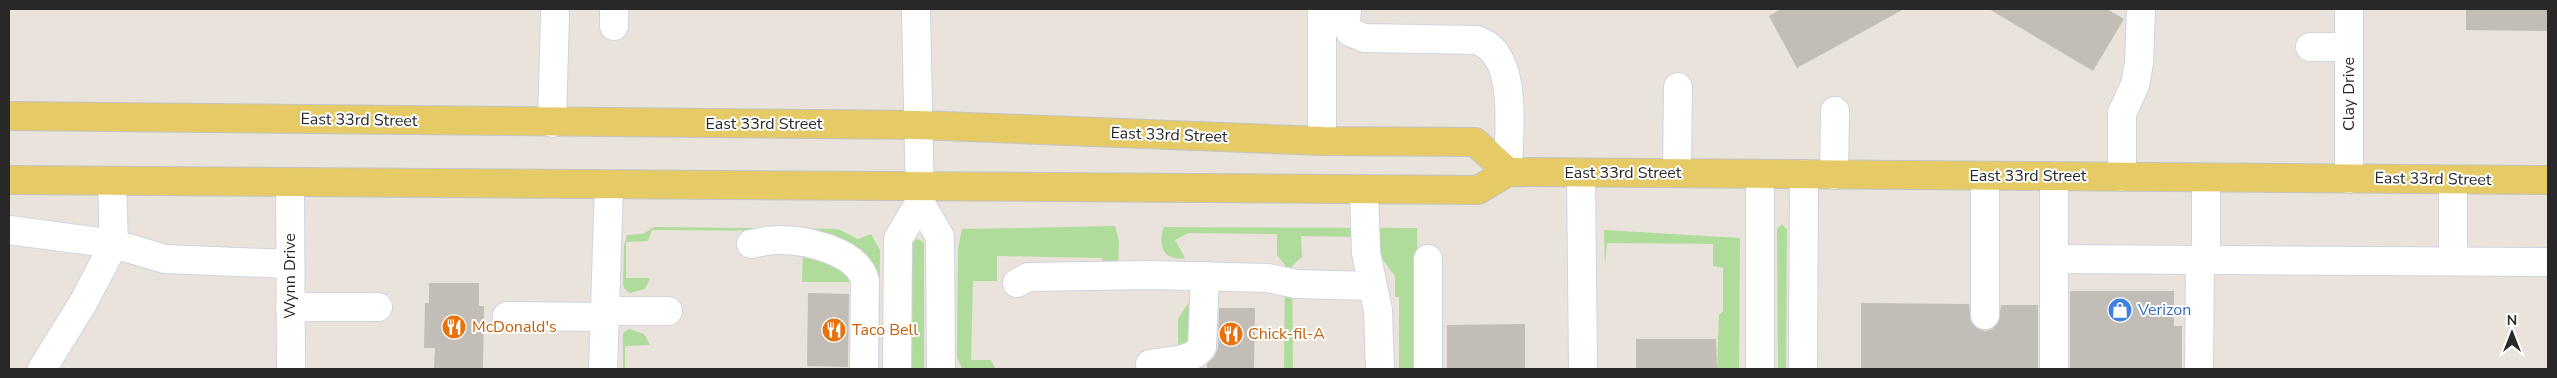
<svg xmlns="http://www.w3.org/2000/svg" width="2557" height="378" viewBox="0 0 2557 378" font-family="'Nunito Sans',sans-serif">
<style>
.green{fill:#b0dc9b}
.building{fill:#c2bdb6}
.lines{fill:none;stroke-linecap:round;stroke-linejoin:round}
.minor-casing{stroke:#d0d3e0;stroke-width:30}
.major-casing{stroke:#c3c3c3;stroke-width:30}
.minor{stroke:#fff;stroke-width:28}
.major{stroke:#e5ca65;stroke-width:28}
.labels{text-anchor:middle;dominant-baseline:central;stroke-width:4;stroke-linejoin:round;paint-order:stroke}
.street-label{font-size:16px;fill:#282828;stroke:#fff}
.shop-label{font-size:16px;fill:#366cbe;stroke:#fff;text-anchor:start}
.food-label{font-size:16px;fill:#c56008;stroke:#fff;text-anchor:start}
</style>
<rect width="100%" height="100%" fill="#e9e3db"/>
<!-- green -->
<g class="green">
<path d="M 1782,224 L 1787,230 L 1786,369 L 1778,369 L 1777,229 Z"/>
<path d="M 1115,226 L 1119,241 L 1118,271 L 1102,275 L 1102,258 L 997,256 L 997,281 L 973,281 L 971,360 L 991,360 L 995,368 L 962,369 L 957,357 L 958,249 L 962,229 Z"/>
<path d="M 654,227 L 838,229 L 858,239 L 871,234 L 880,250 L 879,369 L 873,369 L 874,277 L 784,231 L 652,230 L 648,241 L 626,242 L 626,278 L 650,278 L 645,289 L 630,293 L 624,288 L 623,283 L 624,245 L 627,235 L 643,234 Z"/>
<path d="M 1164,227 L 1417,228 L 1419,369 L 1399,369 L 1399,297 L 1395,297 L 1395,276 L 1366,237 L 1301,236 L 1302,257 L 1292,266 L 1293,369 L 1284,369 L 1285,265 L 1277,255 L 1277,234 L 1188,233 L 1175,240 L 1185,258 C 1164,262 1157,245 1164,227 Z"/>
<path d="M 1604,230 L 1740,238 L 1739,369 L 1717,369 L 1719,315 L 1723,311 L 1723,268 L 1713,266 L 1713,244 L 1607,243 L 1605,267 Z"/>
<path d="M 918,239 L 924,243 L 924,369 L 912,369 L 912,244 L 914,240 Z"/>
<path d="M 803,252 L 842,264 L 856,282 L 802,282 Z"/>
<path d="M 1199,286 L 1200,346 L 1178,345 L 1178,319 Z"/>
<path d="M 629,329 L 644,334 L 650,345 L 625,346 L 625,369 L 623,369 L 623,333 Z"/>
</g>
<!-- building -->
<g class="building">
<path d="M 1781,9 L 1904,9 L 1797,68 L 1769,16 Z"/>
<path d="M 1989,9 L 2107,9 L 2124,19 L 2093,71 Z"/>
<path d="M 2466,9 L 2548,9 L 2548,31 L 2466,30 Z"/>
<path d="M 429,283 L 479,283 L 479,306 L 484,306 L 483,369 L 434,369 L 435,348 L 424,348 L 425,303 L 429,303 Z"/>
<path d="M 2070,291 L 2174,291 L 2174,326 L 2182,326 L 2182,369 L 2070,369 Z"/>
<path d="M 808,293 L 849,294 L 848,367 L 807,366 Z"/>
<path d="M 1861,303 L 1969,304 L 1971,322 L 1977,328 L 1985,331 L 1992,329 L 1998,323 L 2001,305 L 2038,305 L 2038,369 L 1861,369 Z"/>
<path d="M 1219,308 L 1255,308 L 1254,369 L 1207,369 L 1207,364 L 1214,357 L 1218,348 Z"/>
<path d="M 1525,324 L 1525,369 L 1447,369 L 1447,325 Z"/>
<path d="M 1636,339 L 1716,339 L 1717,369 L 1636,369 Z"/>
</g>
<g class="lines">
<defs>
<g id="minor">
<path d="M 916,9 L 920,202 L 940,237 L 941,369"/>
<path d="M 1347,9 L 1346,24 L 1350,32 L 1364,38 L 1476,40 C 1521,53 1508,136 1508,172"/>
<path d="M 614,26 L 614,9"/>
<path d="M 2310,47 L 2349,47"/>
<path d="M 552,123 L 555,14"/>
<path d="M 1322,141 L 1322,9"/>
<path d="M 1581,173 L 1583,369"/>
<path d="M 1677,173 L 1678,87"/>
<path d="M 1760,174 L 1760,369"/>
<path d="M 1834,175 L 1835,111"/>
<path d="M 1985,176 L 1985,315"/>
<path d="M 2054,176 L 2054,369"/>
<path d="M 2122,177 L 2122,113 L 2135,85 L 2139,63 L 2141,9"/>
<path d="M 2206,178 L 2206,260"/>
<path d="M 2349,179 L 2349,9"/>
<path d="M 2453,180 L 2453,261"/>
<path d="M 290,183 L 291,369"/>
<path d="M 1364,190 L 1366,253 L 1378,310 L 1380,369"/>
<path d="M 9,230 L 114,244 L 165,259 L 290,264"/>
<path d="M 751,244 C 759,243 767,240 775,240 C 802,239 858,250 865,281 L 864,369"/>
<path d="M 1428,259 L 1428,369"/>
<path d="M 2054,259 L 2548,262"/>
<path d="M 1017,283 L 1028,277 L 1149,275 L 1268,278 L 1296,284 L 1372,286"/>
<path d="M 290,307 L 378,307"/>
<path d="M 603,311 L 668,311"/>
<path d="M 507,316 L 603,317"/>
<path d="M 1150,364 C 1167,361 1192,362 1202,347 L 1205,276"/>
<path d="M 42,369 L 83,303 L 114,244 L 112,181"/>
<path d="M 603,369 L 609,185"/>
<path d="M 897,369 L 898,239 L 920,202"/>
<path d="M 1803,369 L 1804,174"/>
<path d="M 2199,369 L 2200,260"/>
</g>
<g id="major">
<path d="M 9,116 L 918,125 L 1322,141 L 1475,142 L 1508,172"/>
<path d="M 9,180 L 1478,190 L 1508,172 L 2548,180"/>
</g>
</defs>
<!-- minor casing -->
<use href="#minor" class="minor-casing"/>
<!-- major casing -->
<use href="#major" class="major-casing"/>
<!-- minor -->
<use href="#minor" class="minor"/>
<!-- major -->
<use href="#major" class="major"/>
</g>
<!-- icons -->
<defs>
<symbol id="shop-disc" viewBox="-11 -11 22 22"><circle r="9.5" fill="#3f7fe0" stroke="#fff"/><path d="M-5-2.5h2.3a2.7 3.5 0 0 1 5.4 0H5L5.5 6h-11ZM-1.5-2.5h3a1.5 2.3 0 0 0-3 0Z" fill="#fff"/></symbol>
<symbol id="restaurant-disc" viewBox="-11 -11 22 22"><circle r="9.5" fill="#e8710a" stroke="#fff"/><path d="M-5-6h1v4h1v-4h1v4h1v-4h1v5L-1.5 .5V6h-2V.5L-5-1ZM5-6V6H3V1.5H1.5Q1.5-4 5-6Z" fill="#fff"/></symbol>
</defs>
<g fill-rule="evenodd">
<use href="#shop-disc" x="2106" y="296" width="28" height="28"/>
<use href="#restaurant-disc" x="440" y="313" width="28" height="28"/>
<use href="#restaurant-disc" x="820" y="316" width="28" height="28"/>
<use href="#restaurant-disc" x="1217" y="320" width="28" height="28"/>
</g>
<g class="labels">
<!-- street labels -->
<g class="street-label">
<text transform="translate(2349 94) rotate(-90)">Clay Drive</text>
<text transform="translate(359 120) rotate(1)">East 33rd Street</text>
<text x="764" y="124">East 33rd Street</text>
<text transform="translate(1169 135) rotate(2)">East 33rd Street</text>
<text x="1623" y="173">East 33rd Street</text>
<text x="2028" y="176">East 33rd Street</text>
<text transform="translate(2433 179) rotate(1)">East 33rd Street</text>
<text transform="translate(290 276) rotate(-90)">Wynn Drive</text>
</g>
<!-- shop labels -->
<g class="shop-label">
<text x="2138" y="310">Verizon</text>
</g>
<!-- food labels -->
<g class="food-label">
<text x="472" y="327">McDonald's</text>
<text x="852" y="330">Taco Bell</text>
<text x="1248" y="334">Chick-fil-A</text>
</g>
</g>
<!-- border -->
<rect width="2557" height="378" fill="none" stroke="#282828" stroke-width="20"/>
<!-- north arrow -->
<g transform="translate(2512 333)" stroke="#ffffff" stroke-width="4" paint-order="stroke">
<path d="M0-4L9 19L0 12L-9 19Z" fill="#282828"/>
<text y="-8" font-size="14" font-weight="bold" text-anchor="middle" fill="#282828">N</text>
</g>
</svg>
